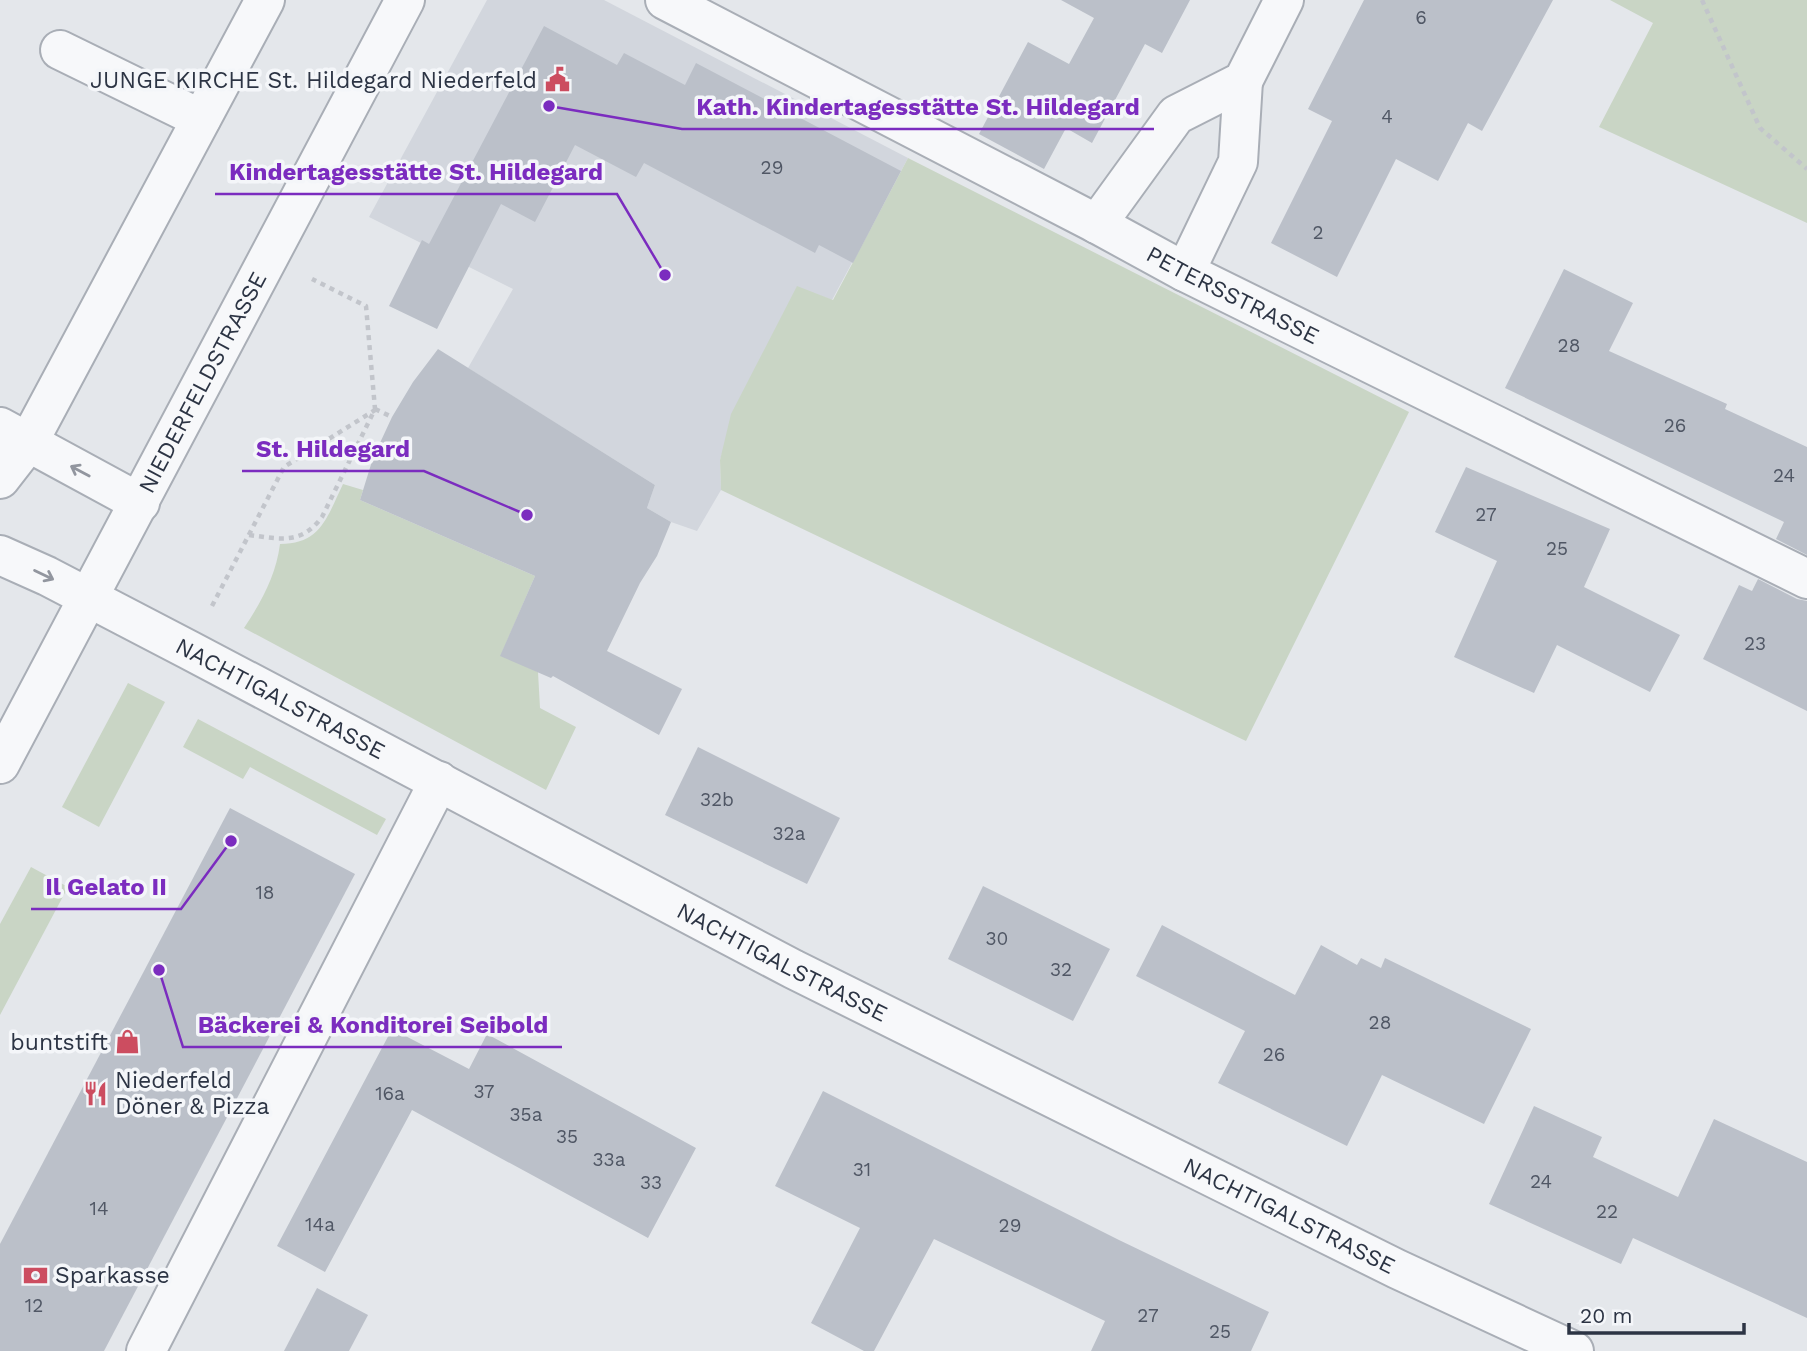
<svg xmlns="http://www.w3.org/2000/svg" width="1807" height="1351" viewBox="0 0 1807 1351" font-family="'Work Sans',sans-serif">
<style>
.built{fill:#d2d6dd}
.green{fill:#c9d5c5}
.building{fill:#bbc0c9}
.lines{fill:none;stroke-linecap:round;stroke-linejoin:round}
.minor-casing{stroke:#a9aeb6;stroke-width:42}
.path{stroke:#c2c5cb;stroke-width:4.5;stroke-dasharray:5 5;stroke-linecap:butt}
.minor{stroke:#f7f8fa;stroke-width:38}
.oneway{stroke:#92969f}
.labels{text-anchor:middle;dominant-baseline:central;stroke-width:7;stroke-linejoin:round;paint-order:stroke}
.number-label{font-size:19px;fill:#505765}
.poi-label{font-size:23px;fill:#2c3444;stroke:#f4f6f9;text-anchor:end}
.street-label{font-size:23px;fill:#2c3444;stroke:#f4f6f9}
.leader{fill:none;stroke:#7b2cbf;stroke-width:2.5}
.callout-dot{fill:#7b2cbf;stroke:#f4f6f9;stroke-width:2.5}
.callout-label{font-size:24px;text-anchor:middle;font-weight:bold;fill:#7b2cbf;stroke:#f4f6f9;stroke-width:7;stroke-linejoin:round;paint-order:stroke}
</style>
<rect width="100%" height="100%" fill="#e4e7eb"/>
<!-- built -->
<path class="built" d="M 487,0 L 604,0 L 908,158 L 832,300 L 797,287 L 726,441 L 720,460 L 721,490 L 697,531 L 671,522 L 647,508 L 655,485 L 468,368 L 513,289 L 369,217 Z"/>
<!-- green -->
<g class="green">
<path d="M 1610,0 L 1807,0 L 1807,223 L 1599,127 L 1653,23 Z"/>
<path d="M 908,158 L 1409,412 L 1246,741 L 721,490 L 720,460 L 731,414 L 797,286 L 833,300 Z"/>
<path d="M 343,484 L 363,490 L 360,500 L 535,576 L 501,655 L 538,672 L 540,708 L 576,727 L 546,790 L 244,628 C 262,601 276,575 280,544 C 321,544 327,517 343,484 Z"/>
<path d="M 128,683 L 165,702 L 99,827 L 62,807 Z"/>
<path d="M 198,719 L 386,819 L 377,835 L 250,767 L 243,779 L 183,747 Z"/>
<path d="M 31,867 L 68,887 L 0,1015 L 0,924 Z"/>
</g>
<!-- building -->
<g class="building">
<path d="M 1061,0 L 1190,0 L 1162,53 L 1145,44 L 1092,143 L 1066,128 L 1044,169 L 979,134 L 1028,42 L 1069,64 L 1094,18 Z"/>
<path d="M 1364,0 L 1553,0 L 1482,131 L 1468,123 L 1438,181 L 1396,159 L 1337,277 L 1271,243 L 1332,121 L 1308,109 Z"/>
<path d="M 544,26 L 617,65 L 624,53 L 685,85 L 696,63 L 901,171 L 853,263 L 819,245 L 815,253 L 644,163 L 636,177 L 575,145 L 535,222 L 501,204 L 437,329 L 389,306 L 422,240 L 429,244 Z"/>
<path d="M 1564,269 L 1633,303 L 1609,351 L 1727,404 L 1725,409 L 1807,447 L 1807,555 L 1776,539 L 1784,522 L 1505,388 Z"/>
<path d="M 438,349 L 655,485 L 647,508 L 671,522 L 657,556 L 640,583 L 607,651 L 682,689 L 659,735 L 553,676 L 551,678 L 500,656 L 535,576 L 360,500 L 373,458 L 392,417 L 413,382 Z"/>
<path d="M 1466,467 L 1610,529 L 1584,587 L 1680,635 L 1650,692 L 1557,645 L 1534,693 L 1454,657 L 1497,561 L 1435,532 Z"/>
<path d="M 1758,579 L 1797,599 L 1807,601 L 1807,711 L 1703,659 L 1739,585 L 1752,591 Z"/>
<path d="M 698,747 L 840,818 L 807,884 L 665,815 Z"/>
<path d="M 230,808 L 355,874 L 104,1351 L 0,1351 L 0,1244 Z"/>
<path d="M 983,886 L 1110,949 L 1073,1021 L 948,959 Z"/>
<path d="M 1162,925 L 1295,995 L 1321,945 L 1357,965 L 1361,958 L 1381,968 L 1385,958 L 1531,1029 L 1484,1124 L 1382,1075 L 1347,1146 L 1218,1083 L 1245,1031 L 1136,976 Z"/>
<path d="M 392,1029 L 469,1069 L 487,1034 L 696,1148 L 648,1238 L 412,1110 L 325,1272 L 277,1246 Z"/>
<path d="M 823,1091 L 1119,1240 L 1269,1312 L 1251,1351 L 1091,1351 L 1105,1321 L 934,1239 L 874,1351 L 864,1351 L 811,1323 L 860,1228 L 775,1186 Z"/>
<path d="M 1534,1106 L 1602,1137 L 1593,1157 L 1678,1197 L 1714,1119 L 1807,1162 L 1807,1318 L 1633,1238 L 1621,1264 L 1489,1204 Z"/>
<path d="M 317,1288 L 368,1315 L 349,1351 L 284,1351 Z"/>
</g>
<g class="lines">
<defs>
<g id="minor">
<path id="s1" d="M 665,0 L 1097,224 L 1185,272 L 1807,579"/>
<path d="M 60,50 L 201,119"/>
<path d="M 1097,224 L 1176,115 L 1243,81 L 1284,0"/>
<path d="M 1185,272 L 1238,162 L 1243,81"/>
<path d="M 0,427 L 140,503"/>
<path d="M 0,479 L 28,443 L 265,0"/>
<path id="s2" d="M 0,555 L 47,576 L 189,650 L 793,969 L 1397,1269 L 1574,1351"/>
<path id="s3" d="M 0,764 L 405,0"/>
<path d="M 146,1351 L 439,781"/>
</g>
</defs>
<!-- minor casing -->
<use href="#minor" class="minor-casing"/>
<!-- path -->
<g class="path">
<path d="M 1702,0 L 1760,128 L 1807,169"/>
<path d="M 375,409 L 392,417"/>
<path d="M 249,535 C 281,539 301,545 322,517 L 375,409 L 366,306 L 312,279"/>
<path d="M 212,606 L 284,467 L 375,410"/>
</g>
<!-- minor -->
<use href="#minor" class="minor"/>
</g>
<!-- one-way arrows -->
<defs><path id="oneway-shaft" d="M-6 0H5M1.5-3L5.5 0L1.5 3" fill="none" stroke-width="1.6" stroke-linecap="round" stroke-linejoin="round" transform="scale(1.75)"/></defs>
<g class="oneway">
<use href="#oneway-shaft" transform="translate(80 471) rotate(-152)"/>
<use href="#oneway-shaft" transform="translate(44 575) rotate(26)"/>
</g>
<!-- icons -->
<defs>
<symbol id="civic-bare" viewBox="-9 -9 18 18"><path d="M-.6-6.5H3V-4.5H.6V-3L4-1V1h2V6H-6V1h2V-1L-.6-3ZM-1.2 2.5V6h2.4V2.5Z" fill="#cc4d60" stroke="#f4f6f9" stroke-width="2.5" paint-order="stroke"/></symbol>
<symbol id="shop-bare" viewBox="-9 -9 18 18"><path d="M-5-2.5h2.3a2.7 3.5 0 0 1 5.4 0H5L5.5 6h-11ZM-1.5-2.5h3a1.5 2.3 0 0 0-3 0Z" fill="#cc4d60" stroke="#f4f6f9" stroke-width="2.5" paint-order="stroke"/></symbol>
<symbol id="restaurant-bare" viewBox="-9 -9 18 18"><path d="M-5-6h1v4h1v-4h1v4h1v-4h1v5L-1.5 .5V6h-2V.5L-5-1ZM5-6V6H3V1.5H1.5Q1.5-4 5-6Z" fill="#cc4d60" stroke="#f4f6f9" stroke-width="2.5" paint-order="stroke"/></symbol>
<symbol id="bank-bare" viewBox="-9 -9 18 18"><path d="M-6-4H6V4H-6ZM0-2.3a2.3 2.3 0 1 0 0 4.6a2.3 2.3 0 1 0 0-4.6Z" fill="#cc4d60" stroke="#f4f6f9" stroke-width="2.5" paint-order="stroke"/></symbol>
</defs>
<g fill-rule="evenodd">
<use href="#civic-bare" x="540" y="62" width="35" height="35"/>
<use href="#shop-bare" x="110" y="1024" width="35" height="35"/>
<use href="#restaurant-bare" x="78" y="1076" width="35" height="35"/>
<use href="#bank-bare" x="18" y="1258" width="35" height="35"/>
</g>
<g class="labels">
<!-- number labels -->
<g class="number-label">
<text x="1421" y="17">6</text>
<text x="1387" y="116">4</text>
<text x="772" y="167">29</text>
<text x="1318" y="232">2</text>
<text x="1569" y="345">28</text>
<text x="1675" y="425">26</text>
<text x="1784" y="475">24</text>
<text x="1486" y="514">27</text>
<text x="1557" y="548">25</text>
<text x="1755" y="643">23</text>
<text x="717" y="799">32b</text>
<text x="789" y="833">32a</text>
<text x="265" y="892">18</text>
<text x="997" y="938">30</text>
<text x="1061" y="969">32</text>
<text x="1380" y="1022">28</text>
<text x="1274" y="1054">26</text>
<text x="484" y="1091">37</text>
<text x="390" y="1093">16a</text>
<text x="526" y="1114">35a</text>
<text x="567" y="1136">35</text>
<text x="609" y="1159">33a</text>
<text x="862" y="1169">31</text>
<text x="1541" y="1181">24</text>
<text x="651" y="1182">33</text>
<text x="99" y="1208">14</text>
<text x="1607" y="1211">22</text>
<text x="320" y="1224">14a</text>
<text x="1010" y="1225">29</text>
<text x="34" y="1305">12</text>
<text x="1148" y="1315">27</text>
<text x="1220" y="1331">25</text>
</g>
<!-- poi labels -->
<g class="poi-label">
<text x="537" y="80">JUNGE KIRCHE St. Hildegard Niederfeld</text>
<text x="108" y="1042">buntstift</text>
<text x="115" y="1080" text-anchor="start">Niederfeld<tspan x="115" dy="26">Döner &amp; Pizza</tspan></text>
<text x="55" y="1275" text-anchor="start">Sparkasse</text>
</g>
<!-- street labels -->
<g class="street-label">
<text stroke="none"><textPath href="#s1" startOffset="640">PETERSSTRASSE</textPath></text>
<text stroke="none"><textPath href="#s3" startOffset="432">NIEDERFELDSTRASSE</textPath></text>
<text stroke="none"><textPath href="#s2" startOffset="315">NACHTIGALSTRASSE</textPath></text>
<text stroke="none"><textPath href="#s2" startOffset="882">NACHTIGALSTRASSE</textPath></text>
<text stroke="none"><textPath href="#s2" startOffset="1449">NACHTIGALSTRASSE</textPath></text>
</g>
</g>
<!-- callouts -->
<path class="leader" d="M549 106L682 129H1154M665 275L617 194H215M527 515L424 471H242M231 841L181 909H31M159 970L183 1047H562"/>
<g class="callout-dot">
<circle cx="549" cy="106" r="7"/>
<circle cx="665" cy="275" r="7"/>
<circle cx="527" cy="515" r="7"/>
<circle cx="231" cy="841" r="7"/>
<circle cx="159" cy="970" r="7"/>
</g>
<g class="callout-label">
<text x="918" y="115">Kath. Kindertagesstätte St. Hildegard</text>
<text x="416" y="180">Kindertagesstätte St. Hildegard</text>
<text x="333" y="457">St. Hildegard</text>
<text x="106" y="895">Il Gelato II</text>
<text x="373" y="1033">Bäckerei &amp; Konditorei Seibold</text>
</g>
<!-- scale -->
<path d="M1569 1323v10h175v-10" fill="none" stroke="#2c3444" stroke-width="3.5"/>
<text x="1580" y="1323" font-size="21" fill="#2c3444" stroke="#f4f6f9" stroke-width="5" paint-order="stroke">20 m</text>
</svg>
